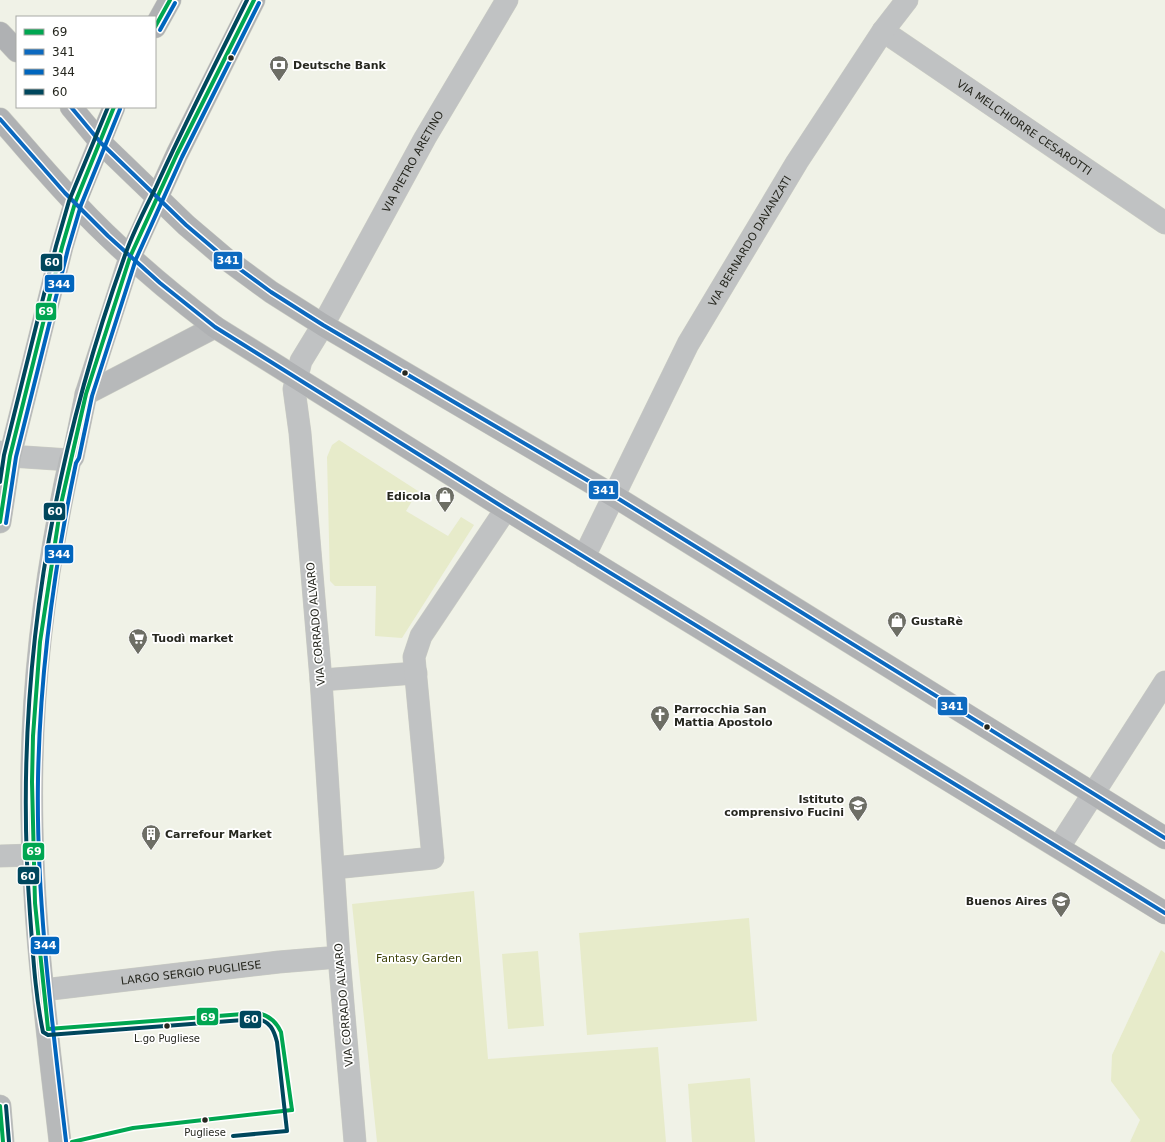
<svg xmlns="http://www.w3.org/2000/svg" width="1165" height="1142" viewBox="0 0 1165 1142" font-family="'DejaVu Sans',sans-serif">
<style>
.green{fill:#e7ebca}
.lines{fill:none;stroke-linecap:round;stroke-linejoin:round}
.minor-casing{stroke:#cbcdc4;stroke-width:23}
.secondary-casing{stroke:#cbcdc4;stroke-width:23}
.primary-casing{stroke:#cbcdc4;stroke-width:23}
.minor{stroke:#c0c2c3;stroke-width:22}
.secondary{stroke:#b7b9ba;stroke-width:22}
.primary{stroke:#afb1b3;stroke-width:22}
.bus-1-casing{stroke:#fff;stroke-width:7}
.bus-2-casing{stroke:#fff;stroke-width:7}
.bus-3-casing{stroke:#fff;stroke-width:7}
.bus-4-casing{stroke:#fff;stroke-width:7}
.bus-1{stroke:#00a651;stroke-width:4}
.bus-2{stroke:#0c69bf;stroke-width:4}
.bus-3{stroke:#0065bd;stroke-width:4}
.bus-4{stroke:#00475d;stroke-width:4}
.bus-dot{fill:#26271f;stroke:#fff;stroke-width:1.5}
.labels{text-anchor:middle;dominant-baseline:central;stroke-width:3.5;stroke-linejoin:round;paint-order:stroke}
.bus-label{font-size:10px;fill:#26271f;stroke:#fff}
.poi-label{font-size:11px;font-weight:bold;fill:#26271f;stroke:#fff;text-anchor:start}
.street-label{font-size:11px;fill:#26271f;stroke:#fff}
.park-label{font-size:11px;fill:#3e4308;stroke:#fff}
.line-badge{stroke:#fff;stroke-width:1.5}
.badge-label{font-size:11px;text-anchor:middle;font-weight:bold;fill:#fff}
</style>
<rect width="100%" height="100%" fill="#f0f2e7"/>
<!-- green -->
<g class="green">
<path d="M 339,440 L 418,491 L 406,511 L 448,536 L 461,517 L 474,525 L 402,638 L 375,636 L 376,586 L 335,586 L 330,581 L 327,457 L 332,445 Z"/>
<path d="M 474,891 L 488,1059 L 658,1047 L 666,1142 L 377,1142 L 352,904 Z"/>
<path d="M 749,918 L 757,1021 L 587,1035 L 579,933 Z"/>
<path d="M 1161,950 L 1165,953 L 1165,1142 L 1130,1142 L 1140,1120 L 1111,1081 L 1112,1055 Z"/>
<path d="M 538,951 L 544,1026 L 508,1029 L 502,954 Z"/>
<path d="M 750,1078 L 755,1142 L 692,1142 L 688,1084 Z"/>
</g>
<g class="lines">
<defs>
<g id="minor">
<path id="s1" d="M 883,31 L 1165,223"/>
<path d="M 0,452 L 10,456 L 70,460"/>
<path id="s2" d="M 584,557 L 688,344 L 797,162 L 883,31 L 907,0"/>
<path d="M 321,680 L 416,673"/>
<path d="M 1059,847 L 1165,682"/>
<path d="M 0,856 L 33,855"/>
<path d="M 334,868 L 433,858 L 414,657 L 421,636 L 506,509"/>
<path id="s3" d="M 43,990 L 279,962 L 339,957"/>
<path id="s4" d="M 355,1142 L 339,957 L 321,680 L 300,433 L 294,389 L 301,361 L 323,325 L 425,138 L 507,0"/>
</g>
<g id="secondary">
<path d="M 86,394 L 215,327"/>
<path d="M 0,522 L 10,456 L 62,247 L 75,203"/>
<path d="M 0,1106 L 3,1142"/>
<path d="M 60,1142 C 48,1037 34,932 32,826 C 29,705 44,578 70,460 L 73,457 L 86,394 L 130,257"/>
</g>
<g id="primary">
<path d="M 155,27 L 170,0"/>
<path d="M 0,33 L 17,51"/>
<path d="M 71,107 L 101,143 L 186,225 L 226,259 L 271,292 L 323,325 L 614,496 L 1165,838"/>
<path d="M 0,119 C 25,147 49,176 75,203 C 118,249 165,289 215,327 L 506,509 L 1165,913"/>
<path d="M 75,203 L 114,107"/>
<path d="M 130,257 L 177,154 L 254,0"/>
</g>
</defs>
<!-- minor casing -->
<use href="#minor" class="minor-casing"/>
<!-- secondary casing -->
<use href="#secondary" class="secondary-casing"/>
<!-- primary casing -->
<use href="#primary" class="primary-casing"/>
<!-- minor -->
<use href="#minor" class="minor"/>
<!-- secondary -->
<use href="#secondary" class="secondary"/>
<!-- primary -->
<use href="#primary" class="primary"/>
<defs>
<g id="bus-1">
<path d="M 155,27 L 170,0"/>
<path d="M 0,522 L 10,456 L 62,247 L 75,203 L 114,107"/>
<path d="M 48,1029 L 35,903 L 32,782 L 33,736 L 40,642 L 61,504 L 86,394 L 130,257 L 177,154 L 254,0"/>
<path d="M 48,1029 L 257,1013 C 269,1015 276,1021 281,1032 L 292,1110"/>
<path d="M 0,1106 L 3,1142"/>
<path d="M 72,1142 L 133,1128 L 292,1110"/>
</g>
<g id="bus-2">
<path d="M 71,107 L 101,143 L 186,225 L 226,259 L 271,292 L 323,325 L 614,496 L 1165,838"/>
<path d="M 0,119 L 65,193 L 108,236 L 160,283 L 215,327 L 506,509 L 1165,913"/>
</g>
<g id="bus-3">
<path d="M 160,30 L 175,3"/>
<path d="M 6,523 L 16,457 L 68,249 L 81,205 L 120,109"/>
<path d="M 66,1141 C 52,1021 36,900 38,779 C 40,672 54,567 76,463 L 79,458 L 92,396 L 136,259 L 182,157 L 259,3"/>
</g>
<g id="bus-4">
<path d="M 0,482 L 4,455 L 56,246 L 69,201 L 108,107"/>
<path d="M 6,1106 L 9,1142"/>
<path d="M 233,1136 L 287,1131 L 277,1042 C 274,1030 270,1021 257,1019 L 48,1035 L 43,1032 C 35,994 33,953 30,914 C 13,690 49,468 124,258 C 132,234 144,211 155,189 C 184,125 216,63 247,0"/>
</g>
</defs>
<!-- bus-1 casing -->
<use href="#bus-1" class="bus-1-casing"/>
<!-- bus-2 casing -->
<use href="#bus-2" class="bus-2-casing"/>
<!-- bus-3 casing -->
<use href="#bus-3" class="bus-3-casing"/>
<!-- bus-4 casing -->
<use href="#bus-4" class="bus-4-casing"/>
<!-- bus-1 -->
<use href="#bus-1" class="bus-1"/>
<!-- bus-2 -->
<use href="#bus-2" class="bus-2"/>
<!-- bus-3 -->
<use href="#bus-3" class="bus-3"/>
<!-- bus-4 -->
<use href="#bus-4" class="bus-4"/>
</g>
<!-- icons -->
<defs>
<symbol id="bank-pin" viewBox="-11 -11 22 30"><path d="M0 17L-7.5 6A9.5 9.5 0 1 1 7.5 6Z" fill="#6d6e65" stroke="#fff"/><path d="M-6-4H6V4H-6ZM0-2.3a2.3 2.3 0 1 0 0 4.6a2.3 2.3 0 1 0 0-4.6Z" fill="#fff"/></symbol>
<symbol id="shop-pin" viewBox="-11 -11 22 30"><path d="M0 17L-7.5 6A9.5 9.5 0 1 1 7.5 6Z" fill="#6d6e65" stroke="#fff"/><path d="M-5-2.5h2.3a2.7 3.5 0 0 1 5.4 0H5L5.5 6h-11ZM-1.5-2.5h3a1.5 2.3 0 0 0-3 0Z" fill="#fff"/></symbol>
<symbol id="supermarket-pin" viewBox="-11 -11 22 30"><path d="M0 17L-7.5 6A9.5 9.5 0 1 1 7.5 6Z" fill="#6d6e65" stroke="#fff"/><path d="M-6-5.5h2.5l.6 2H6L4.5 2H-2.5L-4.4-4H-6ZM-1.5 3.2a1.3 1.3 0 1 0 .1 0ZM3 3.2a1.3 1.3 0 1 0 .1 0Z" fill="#fff"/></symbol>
<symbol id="church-pin" viewBox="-11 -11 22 30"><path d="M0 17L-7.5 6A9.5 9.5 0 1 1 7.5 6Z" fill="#6d6e65" stroke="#fff"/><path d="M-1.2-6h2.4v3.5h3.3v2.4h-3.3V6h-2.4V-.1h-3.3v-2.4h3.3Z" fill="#fff"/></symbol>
<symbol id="school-pin" viewBox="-11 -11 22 30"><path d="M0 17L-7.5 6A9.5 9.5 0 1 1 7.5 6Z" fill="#6d6e65" stroke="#fff"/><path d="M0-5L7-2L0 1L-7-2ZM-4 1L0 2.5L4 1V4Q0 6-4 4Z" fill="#fff"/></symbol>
<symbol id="building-pin" viewBox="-11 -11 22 30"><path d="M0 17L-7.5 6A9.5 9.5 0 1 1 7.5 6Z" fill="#6d6e65" stroke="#fff"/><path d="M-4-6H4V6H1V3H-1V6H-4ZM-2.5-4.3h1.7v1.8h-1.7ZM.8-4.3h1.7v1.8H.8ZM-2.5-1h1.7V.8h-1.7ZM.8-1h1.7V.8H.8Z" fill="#fff"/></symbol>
</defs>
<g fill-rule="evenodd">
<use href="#bank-pin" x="268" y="54" width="22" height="30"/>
<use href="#shop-pin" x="434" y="485" width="22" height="30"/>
<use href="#shop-pin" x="886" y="610" width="22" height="30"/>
<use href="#supermarket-pin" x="127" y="627" width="22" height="30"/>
<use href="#church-pin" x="649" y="704" width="22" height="30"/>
<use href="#school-pin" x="847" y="794" width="22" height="30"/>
<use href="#building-pin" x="140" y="823" width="22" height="30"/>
<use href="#school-pin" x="1050" y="890" width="22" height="30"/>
</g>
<!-- markers -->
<g class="bus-dot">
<circle cx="231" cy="58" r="3.5"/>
<circle cx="405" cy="373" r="3.5"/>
<circle cx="987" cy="727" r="3.5"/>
<circle cx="167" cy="1026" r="3.5"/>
<circle cx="205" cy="1120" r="3.5"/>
</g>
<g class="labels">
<!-- bus labels -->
<g class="bus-label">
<text x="167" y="1038">L.go Pugliese</text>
<text x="205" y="1132">Pugliese</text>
</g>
<!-- poi labels -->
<g class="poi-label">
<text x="293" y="65">Deutsche Bank</text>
<text x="431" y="496" text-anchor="end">Edicola</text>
<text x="911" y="621">GustaRè</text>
<text x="152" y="638">Tuodì market</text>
<text x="674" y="709">Parrocchia San<tspan x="674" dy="13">Mattia Apostolo</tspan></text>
<text x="844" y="799" text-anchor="end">Istituto<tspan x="844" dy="13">comprensivo Fucini</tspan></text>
<text x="165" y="834">Carrefour Market</text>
<text x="1047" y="901" text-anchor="end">Buenos Aires</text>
</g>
<!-- street labels -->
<g class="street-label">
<text stroke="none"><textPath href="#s1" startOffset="171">VIA MELCHIORRE CESAROTTI</textPath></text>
<text stroke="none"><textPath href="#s4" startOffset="1013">VIA PIETRO ARETINO</textPath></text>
<text stroke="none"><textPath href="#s2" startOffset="357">VIA BERNARDO DAVANZATI</textPath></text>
<text transform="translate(316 624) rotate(-95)">VIA CORRADO ALVARO</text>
<text stroke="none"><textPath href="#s3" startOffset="149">LARGO SERGIO PUGLIESE</textPath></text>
<text transform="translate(344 1005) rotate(-95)">VIA CORRADO ALVARO</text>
</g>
<!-- park labels -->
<g class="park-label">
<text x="419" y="958">Fantasy Garden</text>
</g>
</g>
<g class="line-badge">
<rect x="213" y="251" width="30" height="19" rx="4" fill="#0c69bf"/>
<rect x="40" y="253" width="23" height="19" rx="4" fill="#00475d"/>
<rect x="44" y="274" width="31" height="19" rx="4" fill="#0065bd"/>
<rect x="35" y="302" width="22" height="19" rx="4" fill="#00a651"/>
<rect x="588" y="480" width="31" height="20" rx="4" fill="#0c69bf"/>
<rect x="43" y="502" width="23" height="19" rx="4" fill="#00475d"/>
<rect x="44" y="544" width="30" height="20" rx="4" fill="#0065bd"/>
<rect x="937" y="696" width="31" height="20" rx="4" fill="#0c69bf"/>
<rect x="22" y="842" width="23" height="19" rx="4" fill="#00a651"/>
<rect x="17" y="866" width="23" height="19" rx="4" fill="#00475d"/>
<rect x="30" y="936" width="30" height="19" rx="4" fill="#0065bd"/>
<rect x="196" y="1007" width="23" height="19" rx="4" fill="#00a651"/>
<rect x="239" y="1010" width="23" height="19" rx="4" fill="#00475d"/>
</g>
<g class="badge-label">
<text x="228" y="264">341</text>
<text x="52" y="266">60</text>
<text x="59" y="288">344</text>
<text x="46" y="315">69</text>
<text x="604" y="494">341</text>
<text x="55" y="515">60</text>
<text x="59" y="558">344</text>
<text x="952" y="710">341</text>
<text x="34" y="855">69</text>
<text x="28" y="880">60</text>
<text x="45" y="949">344</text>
<text x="208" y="1021">69</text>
<text x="251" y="1023">60</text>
</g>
<!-- legend -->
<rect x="16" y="16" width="140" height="92" fill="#ffffff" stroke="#a8a9a5"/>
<rect x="24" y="29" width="20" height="6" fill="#00a651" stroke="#a8a9a5"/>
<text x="52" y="36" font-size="12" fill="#26271f">69</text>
<rect x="24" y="49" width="20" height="6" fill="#0c69bf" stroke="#a8a9a5"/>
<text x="52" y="56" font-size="12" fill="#26271f">341</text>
<rect x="24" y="69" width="20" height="6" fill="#0065bd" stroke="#a8a9a5"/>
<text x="52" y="76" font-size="12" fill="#26271f">344</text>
<rect x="24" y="89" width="20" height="6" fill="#00475d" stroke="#a8a9a5"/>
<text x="52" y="96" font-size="12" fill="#26271f">60</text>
</svg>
